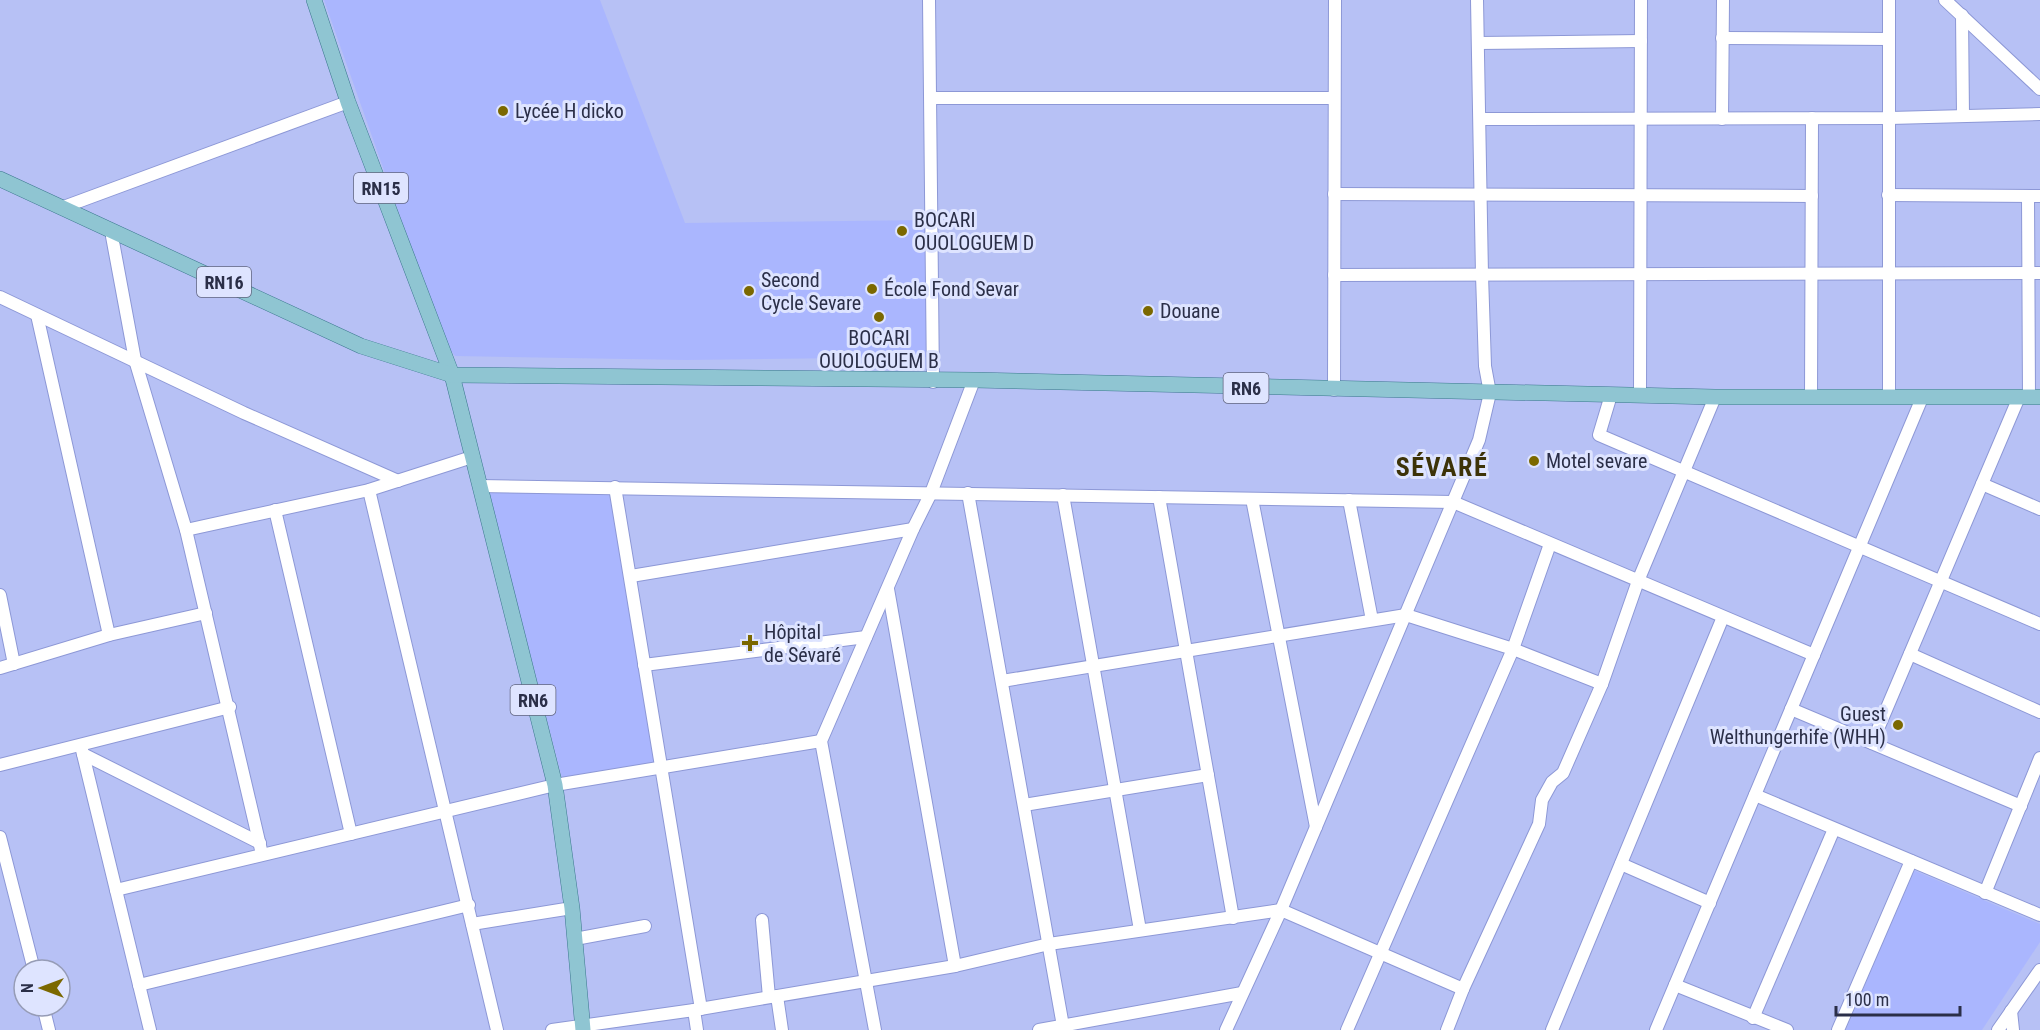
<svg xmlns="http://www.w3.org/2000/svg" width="2040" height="1030" viewBox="0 0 2040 1030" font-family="'Roboto Condensed',sans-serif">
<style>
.built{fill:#aab6fe}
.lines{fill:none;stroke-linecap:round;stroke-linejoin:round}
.minor-casing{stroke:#8d98d6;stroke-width:14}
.major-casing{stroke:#3b778e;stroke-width:16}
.minor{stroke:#fff;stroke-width:12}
.major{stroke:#8fc5d2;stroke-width:15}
.poi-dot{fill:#7b6800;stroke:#dee4ff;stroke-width:2}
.labels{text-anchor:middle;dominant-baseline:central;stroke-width:6;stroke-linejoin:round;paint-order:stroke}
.shield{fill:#dee4ff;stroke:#61657f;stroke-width:1.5}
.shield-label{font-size:18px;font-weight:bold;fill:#2b2f48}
.poi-label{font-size:20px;fill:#2b2f48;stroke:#dee4ff;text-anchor:start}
.district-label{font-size:26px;font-weight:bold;letter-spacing:1.5px;fill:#3d3308;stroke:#dee4ff}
</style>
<rect width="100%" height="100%" fill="#b7c1f5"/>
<!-- built -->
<g class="built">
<path d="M 324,0 L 600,0 L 685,223 L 930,220 L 932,357 L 686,360 L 455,356 L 444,341 Z"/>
<path d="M 612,488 L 660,763 L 562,778 L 489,493 L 535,489 Z"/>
<path d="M 1913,870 L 2040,924 L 2040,942 L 1982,1030 L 1846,1030 Z"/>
</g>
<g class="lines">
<defs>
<g id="minor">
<path d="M 929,0 L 933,382"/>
<path d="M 1889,0 L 1889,398"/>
<path d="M 1945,0 L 2040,89"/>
<path d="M 1962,15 L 1963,116"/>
<path d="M 1722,38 L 1889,39"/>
<path d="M 1478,43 L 1641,41"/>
<path d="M 931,98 L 1334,98"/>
<path d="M 1480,119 L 1890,118 L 2040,114"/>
<path d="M 1722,119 L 1723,0"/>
<path d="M 1334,194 L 1812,196"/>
<path d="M 1888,195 L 2040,196"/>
<path d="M 2028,196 L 2029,397"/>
<path d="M 61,208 L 348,102"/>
<path d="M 111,231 L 135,360 L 186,530 L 262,854"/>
<path d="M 1334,275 L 2040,273"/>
<path d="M 0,297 L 244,413 L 398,481"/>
<path d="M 37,315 L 109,635"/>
<path d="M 1334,390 L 1335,0"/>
<path d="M 1611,395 L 1599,435 L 2040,624"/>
<path d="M 1640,395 L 1641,0"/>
<path d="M 1811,397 L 1812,118"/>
<path d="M 1982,484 L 2040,509"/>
<path d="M 480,486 L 1453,502 L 1814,655"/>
<path d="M 615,487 L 701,1009"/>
<path d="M 369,490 L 497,1030"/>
<path d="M 968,493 L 1063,1026"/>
<path d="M 1063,495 L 1140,930"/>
<path d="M 1159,497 L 1233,918"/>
<path d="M 1252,499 L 1316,827"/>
<path d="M 1349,500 L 1372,620"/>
<path d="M 275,510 L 351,834"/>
<path d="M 186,530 L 369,490 L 472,457"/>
<path d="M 631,576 L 913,529"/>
<path d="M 888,589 L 955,966"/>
<path d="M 0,595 L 14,664"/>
<path d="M 1910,654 L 2040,712"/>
<path d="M 644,665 L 866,637"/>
<path d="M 0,668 L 109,635 L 206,613"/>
<path d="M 1002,681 L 1406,615 L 1513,649 L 1602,684"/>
<path d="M 1791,709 L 2021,806"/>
<path d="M 1872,743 L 2019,397"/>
<path d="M 81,746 L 150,1030"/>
<path d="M 83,754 L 260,843"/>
<path d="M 0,765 L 230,707"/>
<path d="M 1755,795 L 2040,915"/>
<path d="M 1024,805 L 1208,775"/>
<path d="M 0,837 L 34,970"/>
<path d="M 1621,864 L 1710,903"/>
<path d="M 116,890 L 555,785 L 821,741"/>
<path d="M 1985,893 L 2040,758"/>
<path d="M 762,920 L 769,997"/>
<path d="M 472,924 L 572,908"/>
<path d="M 575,939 L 645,926"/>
<path d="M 139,985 L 469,905"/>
<path d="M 1675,985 L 1787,1030"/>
<path d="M 777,996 L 782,1030"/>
<path d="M 43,1006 L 49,1030"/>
<path d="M 694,1010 L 697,1030"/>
<path d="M 2011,1011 L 2013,1030"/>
<path d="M 1753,1018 L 1834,829"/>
<path d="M 552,1030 L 694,1010 L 955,966 L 1049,944 L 1281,910 L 1463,989"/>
<path d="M 875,1030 L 821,741 L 913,529 L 931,493 L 974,380"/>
<path d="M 1039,1030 L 1242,993"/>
<path d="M 1226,1030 L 1281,910 L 1479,440 L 1490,393 L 1485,366 L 1482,275 L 1477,0"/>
<path d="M 1347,1030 L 1513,649 L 1550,544"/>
<path d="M 1447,1030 L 1463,989 L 1539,824 L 1542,800 L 1552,782 L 1563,773 L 1602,684 L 1638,581 L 1715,397"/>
<path d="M 1552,1030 L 1723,617"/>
<path d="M 1656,1030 L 1922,398"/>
<path d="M 1838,1030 L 1911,861"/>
<path d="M 1998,1030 L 2040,970"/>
</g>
<g id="major">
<path d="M 314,0 L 348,102 L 452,375 L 555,785 L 572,908 L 583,1030"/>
<path d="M 0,179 L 361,346 L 452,375 L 974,380 L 1715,397 L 2040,397"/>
</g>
</defs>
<!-- minor casing -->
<use href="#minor" class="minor-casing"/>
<!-- major casing -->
<use href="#major" class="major-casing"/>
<!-- minor -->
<use href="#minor" class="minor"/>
<!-- major -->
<use href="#major" class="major"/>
</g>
<!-- markers -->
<g class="poi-dot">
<circle cx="503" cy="111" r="6"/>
<circle cx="902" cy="231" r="6"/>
<circle cx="872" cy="289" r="6"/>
<circle cx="749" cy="291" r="6"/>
<circle cx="1148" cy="311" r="6"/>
<circle cx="879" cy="317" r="6"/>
<circle cx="1534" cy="461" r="6"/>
<path d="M747 634h6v6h6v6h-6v6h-6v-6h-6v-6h6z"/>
<circle cx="1898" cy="725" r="6"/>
</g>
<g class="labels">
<!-- shield labels -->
<g class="shield">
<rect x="354" y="173" width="54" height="30" rx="4.5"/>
<rect x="197" y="267" width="54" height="30" rx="4.5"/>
<rect x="1223.5" y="373" width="45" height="30" rx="4.5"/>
<rect x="510.5" y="685" width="45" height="30" rx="4.5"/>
</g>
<g class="shield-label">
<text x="381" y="188">RN15</text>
<text x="224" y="282">RN16</text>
<text x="1246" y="388">RN6</text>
<text x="533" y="700">RN6</text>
</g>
<!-- poi labels -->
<g class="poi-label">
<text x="515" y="111">Lycée H dicko</text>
<text x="914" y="220">BOCARI<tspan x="914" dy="23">OUOLOGUEM D</tspan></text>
<text x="761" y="280">Second<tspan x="761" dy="23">Cycle Sevare</tspan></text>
<text x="884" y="289">École Fond Sevar</text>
<text x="1160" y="311">Douane</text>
<text x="879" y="338" text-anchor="middle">BOCARI<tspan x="879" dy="23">OUOLOGUEM B</tspan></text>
<text x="1546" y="461">Motel sevare</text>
<text x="764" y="632">Hôpital<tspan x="764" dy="23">de Sévaré</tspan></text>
<text x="1886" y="714" text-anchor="end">Guest<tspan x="1886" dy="23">Welthungerhife (WHH)</tspan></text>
</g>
<!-- district labels -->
<g class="district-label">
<text x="1442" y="467">SÉVARÉ</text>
</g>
</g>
<!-- north arrow -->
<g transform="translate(42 988) rotate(270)"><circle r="28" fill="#dee4ff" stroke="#969cb6" stroke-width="1.5"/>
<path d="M0-4.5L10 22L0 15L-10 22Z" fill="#7b6800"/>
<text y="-9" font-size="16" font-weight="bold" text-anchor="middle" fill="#2b2f48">N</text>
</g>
<!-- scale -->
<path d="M1836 1006v9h124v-9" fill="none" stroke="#2b2f48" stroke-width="3"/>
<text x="1845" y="1006" font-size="18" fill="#2b2f48" stroke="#dee4ff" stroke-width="4.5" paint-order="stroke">100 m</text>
</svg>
